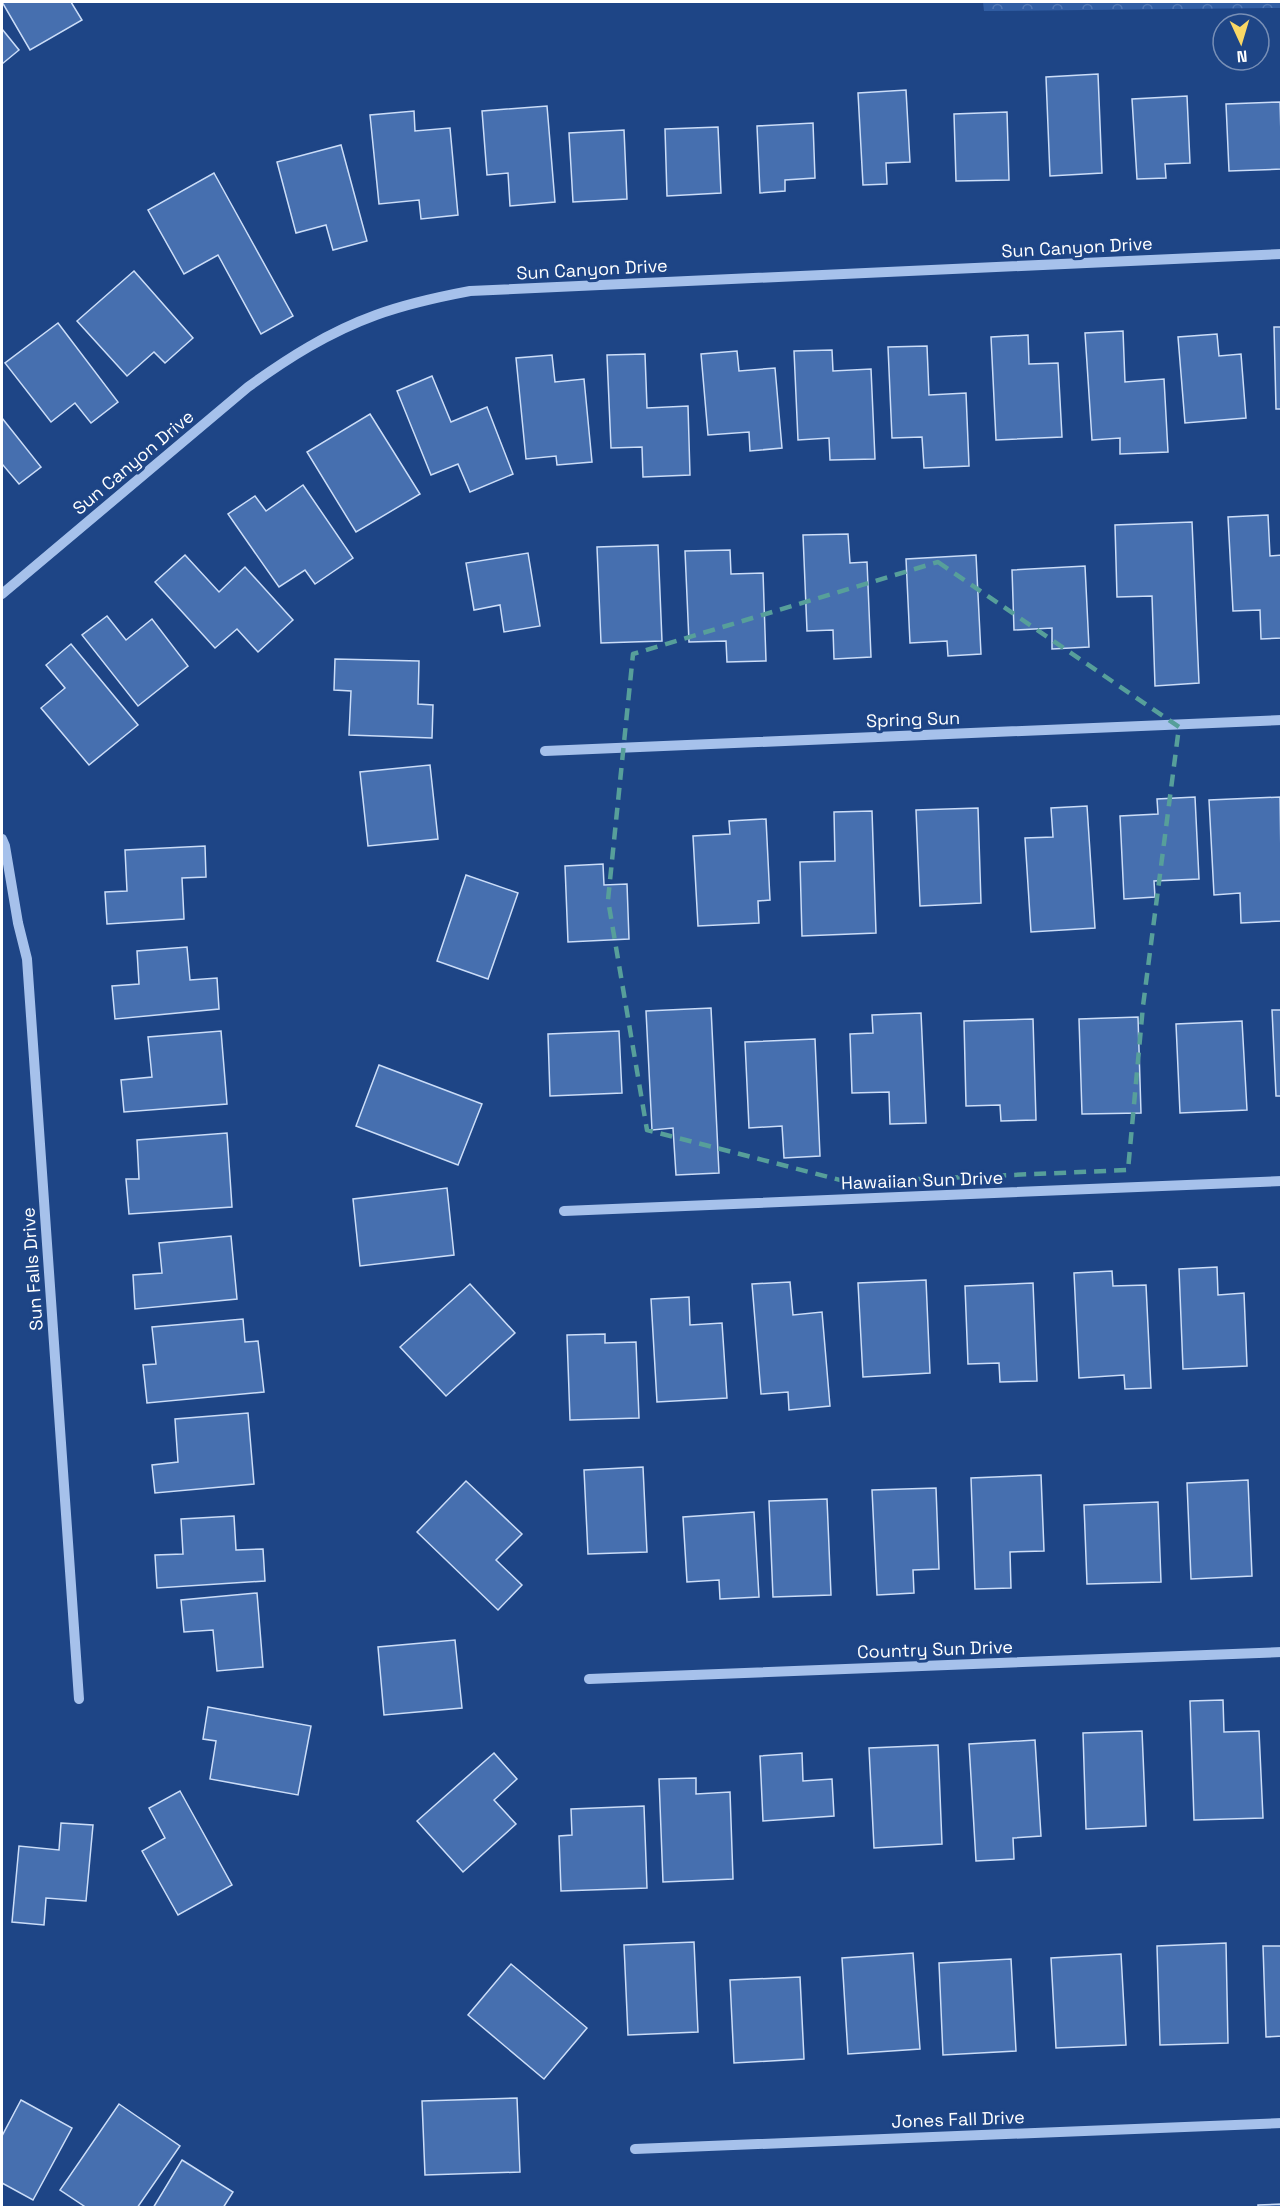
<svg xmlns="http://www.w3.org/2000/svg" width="1283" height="2209" viewBox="0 0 1283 2209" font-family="'Space Grotesk',sans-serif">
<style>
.forest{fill:url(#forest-crowns)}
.building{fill:#466faf;stroke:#cbddf8;stroke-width:1.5}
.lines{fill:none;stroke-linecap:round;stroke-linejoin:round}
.minor{stroke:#a6c1eb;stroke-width:10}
.marked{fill:none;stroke:#579f9a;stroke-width:4.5;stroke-dasharray:12 8;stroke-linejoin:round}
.labels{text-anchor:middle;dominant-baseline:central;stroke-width:6;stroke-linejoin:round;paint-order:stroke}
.street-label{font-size:18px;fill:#fff;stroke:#1e4586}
</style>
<defs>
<pattern id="forest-crowns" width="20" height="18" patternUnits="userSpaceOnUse" patternTransform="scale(1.5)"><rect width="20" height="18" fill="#315ea4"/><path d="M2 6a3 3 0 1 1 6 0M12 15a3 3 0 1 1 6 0" fill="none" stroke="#5076b2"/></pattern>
</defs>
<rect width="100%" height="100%" fill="#1e4586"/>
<!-- forest -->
<path class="forest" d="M 983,2 L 1281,2 L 1282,8 L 984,11 Z"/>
<!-- building -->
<g class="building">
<path d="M 2,2 L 71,2 L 82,20 L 30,50 Z"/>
<path d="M 2,29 L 19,50 L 2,64 Z"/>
<path d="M 1098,74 L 1102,173 L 1050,176 L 1046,77 Z"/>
<path d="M 906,90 L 910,162 L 886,163 L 887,184 L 863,185 L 858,93 Z"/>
<path d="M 1187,96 L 1190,163 L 1165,164 L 1166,178 L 1137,179 L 1132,99 Z"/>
<path d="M 1280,102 L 1282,169 L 1229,171 L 1226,104 Z"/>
<path d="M 547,106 L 555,202 L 510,206 L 508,173 L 487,175 L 482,111 Z"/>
<path d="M 414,111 L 415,131 L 450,128 L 458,215 L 421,219 L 419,200 L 379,204 L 370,115 Z"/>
<path d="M 1007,112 L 1009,180 L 956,181 L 954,114 Z"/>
<path d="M 813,123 L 815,178 L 785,180 L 785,191 L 760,193 L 757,126 Z"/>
<path d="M 718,127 L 721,193 L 667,196 L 665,129 Z"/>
<path d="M 624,130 L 627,199 L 573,202 L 569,133 Z"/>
<path d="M 341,145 L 367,241 L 333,250 L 326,225 L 296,233 L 277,162 Z"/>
<path d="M 214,173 L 293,316 L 261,334 L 218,255 L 184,274 L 148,210 Z"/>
<path d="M 134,271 L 193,338 L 165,363 L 154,352 L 127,376 L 77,321 Z"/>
<path d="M 58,323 L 118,402 L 91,423 L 75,403 L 51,422 L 5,363 Z"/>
<path d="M 1274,327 L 1282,327 L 1282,409 L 1276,409 Z"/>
<path d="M 1123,331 L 1125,382 L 1164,379 L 1168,452 L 1120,454 L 1120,438 L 1092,440 L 1085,333 Z"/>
<path d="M 1217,334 L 1219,356 L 1241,354 L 1246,418 L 1185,423 L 1178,337 Z"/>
<path d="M 1028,335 L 1029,364 L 1058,363 L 1062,437 L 996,440 L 991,337 Z"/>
<path d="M 927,346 L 929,395 L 966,393 L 969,466 L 924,468 L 922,437 L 892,438 L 888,347 Z"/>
<path d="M 832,350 L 833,371 L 871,369 L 875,459 L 830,460 L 829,438 L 798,440 L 794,351 Z"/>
<path d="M 737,351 L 739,371 L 775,368 L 782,448 L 750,451 L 749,432 L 708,435 L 701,354 Z"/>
<path d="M 645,354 L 647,408 L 688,406 L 690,475 L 643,477 L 642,447 L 611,448 L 607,355 Z"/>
<path d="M 552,355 L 555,382 L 584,379 L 592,462 L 557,465 L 556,456 L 526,459 L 516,358 Z"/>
<path d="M 432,376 L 451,422 L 487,407 L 513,474 L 470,492 L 458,464 L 431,475 L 397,391 Z"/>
<path d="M 370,414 L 420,494 L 356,532 L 307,452 Z"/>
<path d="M 2,418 L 41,467 L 19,484 L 3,465 L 2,466 Z"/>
<path d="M 303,485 L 353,558 L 315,584 L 305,570 L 279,587 L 228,514 L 255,496 L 266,511 Z"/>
<path d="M 1268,515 L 1270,556 L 1282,555 L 1282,638 L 1261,639 L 1260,610 L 1233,611 L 1228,517 Z"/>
<path d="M 1192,522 L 1199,683 L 1155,686 L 1152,596 L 1117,597 L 1115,525 Z"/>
<path d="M 848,534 L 850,563 L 867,562 L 871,657 L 834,659 L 833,630 L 807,631 L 803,535 Z"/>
<path d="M 658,545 L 662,641 L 601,643 L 597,547 Z"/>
<path d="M 730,550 L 731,574 L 763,573 L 766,661 L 727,662 L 726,641 L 689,642 L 685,551 Z"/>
<path d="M 528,553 L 540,626 L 504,632 L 500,605 L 474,610 L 466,563 Z"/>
<path d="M 185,555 L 219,592 L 245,567 L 293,620 L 258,652 L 237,629 L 215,648 L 155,582 Z"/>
<path d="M 976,555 L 981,654 L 948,656 L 947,641 L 910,643 L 906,559 Z"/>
<path d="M 1085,566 L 1089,647 L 1052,649 L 1052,628 L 1014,630 L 1012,570 Z"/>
<path d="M 107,616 L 126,640 L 152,619 L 188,666 L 138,706 L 82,635 Z"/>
<path d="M 71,644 L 138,725 L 89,765 L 41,708 L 65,688 L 46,665 Z"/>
<path d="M 335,659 L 419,661 L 418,704 L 433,705 L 432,738 L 349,735 L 351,691 L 334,690 Z"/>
<path d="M 430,765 L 438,839 L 368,846 L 360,772 Z"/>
<path d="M 1195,797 L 1199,879 L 1154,881 L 1155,897 L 1124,899 L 1120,816 L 1158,814 L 1157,799 Z"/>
<path d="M 1280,797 L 1282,921 L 1241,923 L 1240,893 L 1214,895 L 1209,800 Z"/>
<path d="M 1087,806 L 1095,928 L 1031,932 L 1025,838 L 1053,837 L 1051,808 Z"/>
<path d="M 978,808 L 981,903 L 920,906 L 916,810 Z"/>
<path d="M 872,811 L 876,933 L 802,936 L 800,862 L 835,861 L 834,812 Z"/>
<path d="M 766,819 L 770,900 L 758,901 L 759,923 L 698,926 L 693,836 L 730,834 L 729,821 Z"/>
<path d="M 205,846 L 206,877 L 182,878 L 184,919 L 107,924 L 105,892 L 127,891 L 125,850 Z"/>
<path d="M 603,864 L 604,885 L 627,884 L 629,939 L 568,942 L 565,866 Z"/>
<path d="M 466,875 L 518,893 L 488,979 L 437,961 Z"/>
<path d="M 187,947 L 190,980 L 217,978 L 219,1009 L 115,1019 L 112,986 L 139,984 L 137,951 Z"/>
<path d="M 711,1008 L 719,1173 L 676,1175 L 673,1128 L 652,1130 L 646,1011 Z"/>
<path d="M 1272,1010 L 1282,1010 L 1282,1096 L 1276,1096 Z"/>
<path d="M 921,1013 L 926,1123 L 890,1124 L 889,1092 L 852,1093 L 850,1034 L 873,1033 L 872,1015 Z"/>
<path d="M 1138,1017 L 1141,1113 L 1082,1114 L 1079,1019 Z"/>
<path d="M 1033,1019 L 1036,1120 L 1001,1121 L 1000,1105 L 966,1106 L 964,1021 Z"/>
<path d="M 1242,1021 L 1247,1110 L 1180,1113 L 1176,1024 Z"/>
<path d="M 221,1031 L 227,1104 L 124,1112 L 121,1080 L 152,1077 L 148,1037 Z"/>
<path d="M 619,1031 L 622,1093 L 550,1096 L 548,1034 Z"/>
<path d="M 815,1039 L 820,1156 L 784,1158 L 782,1126 L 749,1128 L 745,1042 Z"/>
<path d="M 379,1065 L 482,1104 L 458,1165 L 356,1126 Z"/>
<path d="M 227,1133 L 232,1207 L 129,1214 L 126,1179 L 139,1179 L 137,1140 Z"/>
<path d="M 447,1188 L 454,1255 L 360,1266 L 353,1199 Z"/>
<path d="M 231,1236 L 237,1299 L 135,1309 L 133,1275 L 162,1273 L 159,1243 Z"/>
<path d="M 1217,1267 L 1218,1295 L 1244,1293 L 1247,1366 L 1183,1369 L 1179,1269 Z"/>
<path d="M 1112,1271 L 1113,1286 L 1146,1285 L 1151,1388 L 1125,1389 L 1124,1375 L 1079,1378 L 1074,1273 Z"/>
<path d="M 926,1280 L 930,1373 L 863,1377 L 858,1283 Z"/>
<path d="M 790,1282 L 793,1315 L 822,1312 L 830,1406 L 789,1410 L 788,1392 L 761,1394 L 752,1284 Z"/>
<path d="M 1033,1283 L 1037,1381 L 1000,1382 L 999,1363 L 968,1364 L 965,1286 Z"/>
<path d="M 470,1284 L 515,1333 L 446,1396 L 400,1347 Z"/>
<path d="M 689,1297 L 690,1325 L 722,1323 L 727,1398 L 657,1402 L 651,1299 Z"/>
<path d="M 243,1319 L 245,1342 L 258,1341 L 264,1392 L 147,1403 L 143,1365 L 156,1364 L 152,1327 Z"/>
<path d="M 605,1334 L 605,1343 L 636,1342 L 639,1418 L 570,1420 L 567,1335 Z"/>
<path d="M 248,1413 L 254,1484 L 155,1493 L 152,1465 L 178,1462 L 175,1419 Z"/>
<path d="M 643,1467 L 647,1552 L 588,1554 L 584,1470 Z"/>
<path d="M 1041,1475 L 1044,1551 L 1010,1552 L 1011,1588 L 975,1589 L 971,1478 Z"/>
<path d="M 1248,1480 L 1252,1576 L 1191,1579 L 1187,1483 Z"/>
<path d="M 466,1481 L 522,1534 L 496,1560 L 522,1585 L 498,1610 L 417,1532 Z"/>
<path d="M 936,1488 L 939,1569 L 913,1570 L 914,1593 L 877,1595 L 872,1490 Z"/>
<path d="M 827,1499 L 831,1595 L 773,1597 L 769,1501 Z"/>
<path d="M 1158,1502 L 1161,1582 L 1087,1584 L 1084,1505 Z"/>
<path d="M 754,1512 L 759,1597 L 720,1599 L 719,1580 L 687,1582 L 683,1517 Z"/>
<path d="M 234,1516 L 236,1550 L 263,1549 L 265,1581 L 157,1588 L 155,1555 L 183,1554 L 181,1519 Z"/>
<path d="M 257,1593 L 263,1667 L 217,1671 L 213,1630 L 184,1632 L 181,1600 Z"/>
<path d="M 455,1640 L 462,1708 L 384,1715 L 378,1647 Z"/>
<path d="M 1223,1700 L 1224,1732 L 1259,1731 L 1263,1818 L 1194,1820 L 1190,1701 Z"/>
<path d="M 208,1707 L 311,1726 L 298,1795 L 210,1779 L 216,1741 L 203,1739 Z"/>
<path d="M 1142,1731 L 1146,1826 L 1086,1829 L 1083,1733 Z"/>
<path d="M 1035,1740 L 1041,1836 L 1013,1838 L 1014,1859 L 976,1861 L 969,1744 Z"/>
<path d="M 938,1745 L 942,1844 L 874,1848 L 869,1748 Z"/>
<path d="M 494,1753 L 517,1779 L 494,1800 L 516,1824 L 463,1872 L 417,1821 Z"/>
<path d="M 802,1753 L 803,1781 L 832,1779 L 834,1816 L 763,1821 L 760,1756 Z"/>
<path d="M 696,1778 L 696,1794 L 730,1792 L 733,1879 L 663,1882 L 659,1779 Z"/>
<path d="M 180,1791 L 232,1885 L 178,1915 L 142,1851 L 165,1838 L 149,1808 Z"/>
<path d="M 644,1806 L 647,1888 L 561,1891 L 559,1836 L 572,1835 L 571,1809 Z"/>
<path d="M 61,1823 L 93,1825 L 86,1901 L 46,1898 L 44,1925 L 12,1922 L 19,1846 L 59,1850 Z"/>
<path d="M 694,1942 L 698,2032 L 628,2035 L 624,1945 Z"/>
<path d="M 1226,1943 L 1228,2043 L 1160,2045 L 1157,1946 Z"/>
<path d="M 1263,1946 L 1282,1946 L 1282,2036 L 1266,2037 Z"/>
<path d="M 913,1953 L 920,2049 L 848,2054 L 842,1958 Z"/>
<path d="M 1121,1954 L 1126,2045 L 1056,2048 L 1051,1958 Z"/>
<path d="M 1011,1959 L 1016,2051 L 943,2055 L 939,1963 Z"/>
<path d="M 511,1964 L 587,2028 L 544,2079 L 468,2015 Z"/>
<path d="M 800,1977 L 804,2059 L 734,2063 L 730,1980 Z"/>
<path d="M 517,2098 L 520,2172 L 425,2175 L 422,2101 Z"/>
<path d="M 21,2100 L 72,2128 L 33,2200 L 2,2183 L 2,2136 Z"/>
<path d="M 119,2104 L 180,2146 L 137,2208 L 87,2208 L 60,2190 Z"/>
<path d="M 182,2160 L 233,2192 L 223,2208 L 153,2208 Z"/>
<path d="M 1282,2204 L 1282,2208 L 1258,2208 L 1258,2205 Z"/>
</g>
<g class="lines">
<!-- minor -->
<g class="minor">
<path d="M 2,594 L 248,387 C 288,358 329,332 376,315 C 406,304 438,297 470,291 L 1282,254"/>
<path d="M 545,751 L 1282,720"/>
<path d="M 2,839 L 5,846 L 18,923 L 27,959 L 79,1699"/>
<path d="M 564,1211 L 1282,1181"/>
<path d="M 589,1679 L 1282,1652"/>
<path d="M 635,2149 L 1282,2123"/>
</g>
</g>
<!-- marked area -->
<path class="marked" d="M 938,562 L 1179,727 L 1143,1006 L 1128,1170 L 848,1182 L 647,1130 L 608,900 L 633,654 Z"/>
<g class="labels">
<!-- street labels -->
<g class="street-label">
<text transform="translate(1077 247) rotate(-3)">Sun Canyon Drive</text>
<text transform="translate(592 269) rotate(-3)">Sun Canyon Drive</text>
<text transform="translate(133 462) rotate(-40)">Sun Canyon Drive</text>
<text transform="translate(913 719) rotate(-2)">Spring Sun</text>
<text transform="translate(922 1180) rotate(-2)">Hawaiian Sun Drive</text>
<text transform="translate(32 1269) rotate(-94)">Sun Falls Drive</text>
<text transform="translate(935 1649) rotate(-2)">Country Sun Drive</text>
<text transform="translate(958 2119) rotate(-2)">Jones Fall Drive</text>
</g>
</g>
<!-- border -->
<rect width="1283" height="2209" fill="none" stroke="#ffffff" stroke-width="6"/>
<!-- north arrow -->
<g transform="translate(1241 42) rotate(176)"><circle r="28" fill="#1e4586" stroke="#788fb6" stroke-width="1.5"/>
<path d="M0-4.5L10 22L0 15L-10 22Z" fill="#fad865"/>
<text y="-9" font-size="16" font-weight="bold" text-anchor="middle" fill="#ffffff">N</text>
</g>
</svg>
